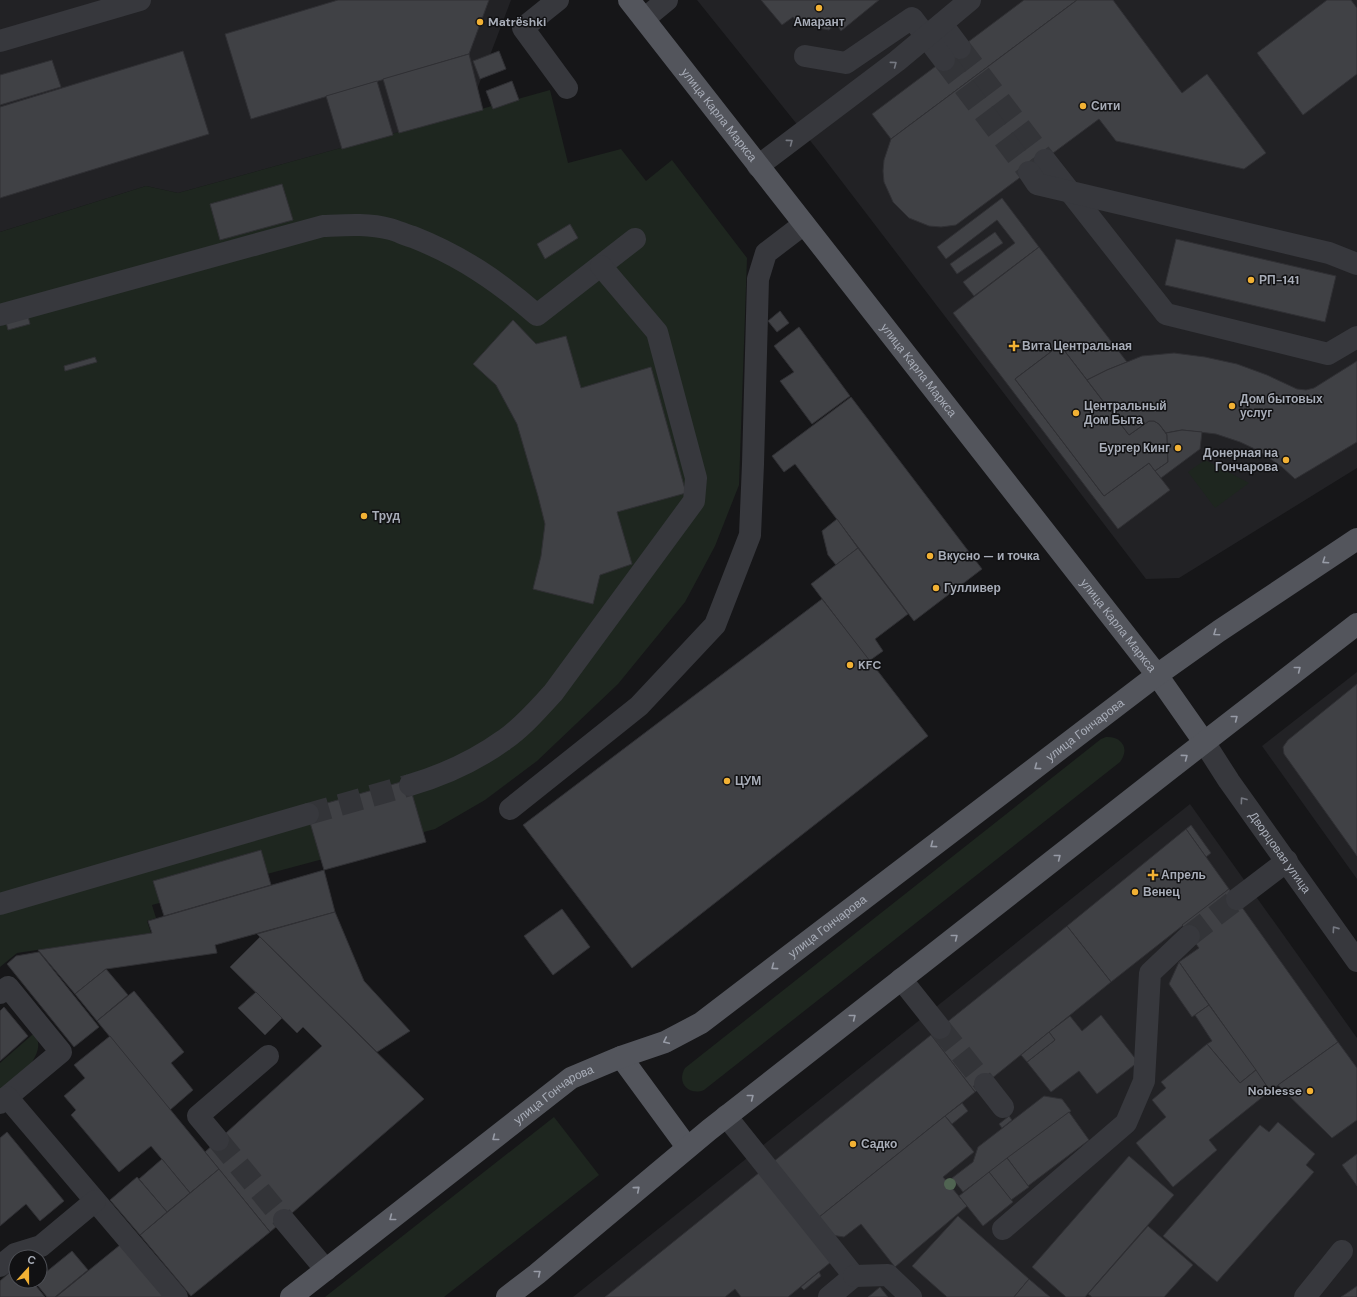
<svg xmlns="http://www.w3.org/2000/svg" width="1357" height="1297" viewBox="0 0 1357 1297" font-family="'DM Sans',sans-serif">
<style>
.built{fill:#222225}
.green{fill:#1e261f}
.building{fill:#404145;stroke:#303034}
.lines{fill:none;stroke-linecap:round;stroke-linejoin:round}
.minor-tunnel{stroke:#333438;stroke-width:22;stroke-dasharray:22 11;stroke-linecap:butt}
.minor{stroke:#37383d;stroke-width:22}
.major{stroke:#53555c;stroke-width:22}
.tree{fill:#506452}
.oneway{stroke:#757881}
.oneway2{stroke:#979ba6}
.poi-dot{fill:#f2b134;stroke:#111113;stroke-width:1.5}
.labels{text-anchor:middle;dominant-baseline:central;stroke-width:3;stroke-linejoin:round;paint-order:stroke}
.poi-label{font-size:12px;font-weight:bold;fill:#a8adb8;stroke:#111113;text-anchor:start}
.street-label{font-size:12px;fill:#a8adb8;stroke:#111113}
</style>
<rect width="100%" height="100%" fill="#161618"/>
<!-- built -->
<g class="built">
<path d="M 0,0 L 511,0 L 468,113 L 178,193 L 146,186 L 0,232 Z"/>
<path d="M 697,0 L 1357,0 L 1357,468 L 1179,578 L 1146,579 L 820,153 Z"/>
<path d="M 1357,672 L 1357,879 L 1262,746 Z"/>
<path d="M 1190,804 L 1357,1038 L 1357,1297 L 573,1297 Z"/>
</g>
<!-- green -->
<g class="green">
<path d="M 550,90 L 568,163 L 621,149 L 646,181 L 672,160 L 747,258 L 739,485 L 715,546 L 685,602 L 618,684 L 537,761 L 485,800 L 435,829 L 152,905 L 156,918 L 147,921 L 151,933 L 17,953 L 0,967 L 0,232 L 146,186 L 178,193 Z"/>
<path d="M 1205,460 L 1249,483 L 1215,508 L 1188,472 Z"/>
<path d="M 1106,737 C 1122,736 1130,749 1120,762 L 704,1090 C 689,1096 676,1083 685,1068 L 1101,739 Z"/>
<path d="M 32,1035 L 33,1035 C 35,1036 36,1037 37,1039 C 45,1056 14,1083 4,1094 L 0,1088 L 0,1063 Z"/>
<path d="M 554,1117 L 599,1175 L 444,1297 L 325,1297 Z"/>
</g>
<!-- building -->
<g class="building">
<path d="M 338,0 L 489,0 L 469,54 L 251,119 L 225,34 Z"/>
<path d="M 761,0 L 879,0 L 841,31 L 836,24 L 829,30 L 798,24 L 793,17 L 782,25 Z"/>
<path d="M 1024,0 L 1077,0 L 891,139 L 872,114 Z"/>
<path d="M 1077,0 L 1113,0 L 1182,93 L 1207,74 L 1266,153 L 1244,169 L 1116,141 L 1099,119 L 956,225 L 941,227 L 929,226 L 909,218 L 893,202 L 884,182 L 883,171 L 884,160 L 891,139 Z"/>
<path d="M 1327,0 L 1351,0 L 1357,8 L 1357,74 L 1303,115 L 1257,53 Z"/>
<path d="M 183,51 L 209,134 L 0,198 L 0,107 Z"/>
<path d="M 499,51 L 506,69 L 480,79 L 473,61 Z"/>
<path d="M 469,54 L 483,110 L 399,133 L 383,79 Z"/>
<path d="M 52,60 L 61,87 L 0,105 L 0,75 Z"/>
<path d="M 377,81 L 393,135 L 342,149 L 326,96 Z"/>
<path d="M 512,81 L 519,100 L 493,109 L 486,91 Z"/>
<path d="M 282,184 L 293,220 L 220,240 L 210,204 Z"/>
<path d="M 1002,198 L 1039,247 L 974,296 L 963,282 L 1015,243 L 997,220 L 946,259 L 937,247 Z"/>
<path d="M 570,224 L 578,238 L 545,259 L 537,244 Z"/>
<path d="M 995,232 L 1003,243 L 957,274 L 950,264 Z"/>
<path d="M 1176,239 L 1336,276 L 1325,322 L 1165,285 Z"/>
<path d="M 1039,247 L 1127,362 L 1107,370 L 1087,380 L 1060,345 L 1015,379 L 1104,496 L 1149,463 L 1170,490 L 1118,529 L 953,313 Z"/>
<path d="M 780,311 L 789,323 L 777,332 L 768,321 Z"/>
<path d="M 27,312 L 30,324 L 8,330 L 5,318 Z"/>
<path d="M 513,320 L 536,344 L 566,336 L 581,388 L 651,367 L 686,493 L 617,512 L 632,564 L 600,575 L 593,604 L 533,589 L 541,556 L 545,524 L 538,496 L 517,424 L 496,385 L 473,364 Z"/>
<path d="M 799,327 L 850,396 L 812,424 L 780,381 L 794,372 L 774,346 Z"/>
<path d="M 1060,345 L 1129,435 L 1149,421 L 1154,421 L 1159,424 L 1167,435 L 1168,462 L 1155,471 L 1149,463 L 1104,496 L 1015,379 Z"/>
<path d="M 1174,353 L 1205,357 L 1237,364 L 1267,375 L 1297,389 L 1306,390 L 1314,388 L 1357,361 L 1357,442 L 1295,479 L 1282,467 L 1257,450 L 1240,442 L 1216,434 L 1182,430 L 1166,433 L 1159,424 L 1154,421 L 1149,421 L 1129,435 L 1087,380 L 1107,370 L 1142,356 Z"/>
<path d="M 95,357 L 97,362 L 65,371 L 64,366 Z"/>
<path d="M 851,397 L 982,569 L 914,621 L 795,464 L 784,472 L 772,456 Z"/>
<path d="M 1182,430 L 1202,432 L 1200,449 L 1161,478 L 1155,471 L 1168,462 L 1167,435 L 1166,433 Z"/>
<path d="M 837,519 L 858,548 L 836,565 L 828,555 L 822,531 Z"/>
<path d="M 858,548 L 908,614 L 875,639 L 883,651 L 869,661 L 811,584 Z"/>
<path d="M 822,599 L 928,736 L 632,968 L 523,825 Z"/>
<path d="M 1357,684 L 1357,856 L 1284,754 L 1283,747 L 1288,740 Z"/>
<path d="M 408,780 L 426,842 L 324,870 L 306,809 Z"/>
<path d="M 1191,825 L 1211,853 L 1206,857 L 1186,829 Z"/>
<path d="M 1186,829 L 1229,889 L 1111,982 L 1067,926 Z"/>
<path d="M 261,850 L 271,885 L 164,916 L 153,881 Z"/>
<path d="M 324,870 L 335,912 L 215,945 L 217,953 L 106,969 L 75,994 L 38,950 L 152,933 L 148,921 Z"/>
<path d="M 1229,889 L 1338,1042 L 1270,1091 L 1179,962 L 1199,948 L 1182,925 Z"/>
<path d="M 562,909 L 590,947 L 553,975 L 524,936 Z"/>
<path d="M 335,912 L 364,981 L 410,1031 L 377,1052 L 257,934 Z"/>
<path d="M 1067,926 L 1111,982 L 975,1092 L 931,1035 Z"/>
<path d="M 260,937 L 424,1099 L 270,1232 L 205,1152 L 322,1046 L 303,1027 L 297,1033 L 230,967 Z"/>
<path d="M 39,952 L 99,1027 L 74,1047 L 7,964 L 16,956 Z"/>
<path d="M 1179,962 L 1209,1005 L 1192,1017 L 1169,984 Z"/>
<path d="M 106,969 L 128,995 L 97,1021 L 75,994 Z"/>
<path d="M 134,991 L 184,1052 L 171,1063 L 193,1090 L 170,1110 L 97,1021 Z"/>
<path d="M 256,992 L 282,1018 L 265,1035 L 238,1008 Z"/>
<path d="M 1209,1005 L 1256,1070 L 1240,1083 L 1207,1044 L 1212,1041 L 1195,1015 Z"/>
<path d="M 4,1007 L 28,1036 L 0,1061 L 0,1011 Z"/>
<path d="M 1101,1015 L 1138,1062 L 1097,1094 L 1079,1071 L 1051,1092 L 1027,1062 L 1055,1040 L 1049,1032 L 1070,1016 L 1082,1031 Z"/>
<path d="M 1049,1032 L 1055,1040 L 1027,1062 L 1021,1055 Z"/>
<path d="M 931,1035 L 975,1092 L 818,1218 L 773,1162 Z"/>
<path d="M 110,1036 L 219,1169 L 190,1193 L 151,1146 L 119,1172 L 71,1115 L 76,1110 L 64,1096 L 85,1078 L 74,1065 Z"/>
<path d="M 1338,1042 L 1357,1068 L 1357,1120 L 1332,1138 L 1278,1085 Z"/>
<path d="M 1207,1044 L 1240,1083 L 1256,1070 L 1270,1091 L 1209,1140 L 1217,1150 L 1173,1187 L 1136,1143 L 1166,1117 L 1152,1100 L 1166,1088 L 1161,1082 Z"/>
<path d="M 1044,1096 L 1062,1099 L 1071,1111 L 963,1192 L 952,1178 L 973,1162 L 978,1147 Z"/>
<path d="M 962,1103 L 968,1111 L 952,1124 L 945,1116 Z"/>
<path d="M 1069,1112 L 1089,1140 L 1028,1186 L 1007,1158 Z"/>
<path d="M 945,1116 L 974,1152 L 943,1177 L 967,1206 L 895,1267 L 861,1224 L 844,1237 L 831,1235 L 818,1218 Z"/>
<path d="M 1009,1116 L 1012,1120 L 1002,1128 L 999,1124 Z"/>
<path d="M 1278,1122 L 1315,1154 L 1306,1165 L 1314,1172 L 1217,1282 L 1163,1236 L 1260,1125 L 1269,1132 Z"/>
<path d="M 7,1132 L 64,1201 L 40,1221 L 26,1204 L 0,1226 L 0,1138 Z"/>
<path d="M 1357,1154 L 1357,1186 L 1342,1165 Z"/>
<path d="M 1129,1156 L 1174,1195 L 1085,1297 L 1066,1297 L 1032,1267 Z"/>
<path d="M 1007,1158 L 1029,1187 L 1011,1200 L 989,1172 Z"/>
<path d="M 162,1159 L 190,1193 L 167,1212 L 139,1179 Z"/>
<path d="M 219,1169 L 270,1232 L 191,1296 L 140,1235 Z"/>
<path d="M 760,1172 L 831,1262 L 788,1297 L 741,1297 L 735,1289 L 725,1297 L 605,1297 Z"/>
<path d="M 989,1172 L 1013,1202 L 983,1226 L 959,1196 Z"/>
<path d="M 137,1177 L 167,1212 L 140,1235 L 110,1200 Z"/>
<path d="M 958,1216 L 1029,1279 L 1014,1297 L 947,1297 L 912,1266 Z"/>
<path d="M 1148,1226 L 1193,1265 L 1164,1297 L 1092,1297 L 1088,1294 Z"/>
<path d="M 120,1245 L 165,1297 L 56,1297 Z"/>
<path d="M 72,1251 L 88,1270 L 55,1297 L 47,1297 L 34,1281 L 40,1281 L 40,1277 Z"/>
<path d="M 16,1267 L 16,1281 L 32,1281 L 45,1297 L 0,1297 L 0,1281 Z"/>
<path d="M 819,1272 L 821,1276 L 804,1290 L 801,1287 Z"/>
<path d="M 1029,1279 L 1050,1297 L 1014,1297 Z"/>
<path d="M 1357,1286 L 1357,1297 L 1341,1297 L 1344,1295 Z"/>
<path d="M 880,1287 L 888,1297 L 868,1297 Z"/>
</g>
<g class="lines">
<!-- minor-tunnel -->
<g class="minor-tunnel">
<path d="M 960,48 L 1045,160"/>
<path d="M 944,60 L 1029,172"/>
<path d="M 308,814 L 410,785"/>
<path d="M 1189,936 L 1237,899"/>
<path d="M 940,1028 L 985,1084"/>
<path d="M 218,1140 L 284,1220"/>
</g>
<!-- minor -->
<g class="minor">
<path d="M 558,0 L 523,28 L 567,88"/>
<path d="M 644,19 L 667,0"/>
<path d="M 942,24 L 960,48"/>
<path d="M 0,41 L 140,0"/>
<path d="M 805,56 L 846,63 L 912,18 L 944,60"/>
<path d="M 1045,160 L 1166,314 L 1328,354 L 1357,337"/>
<path d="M 758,166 L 897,61 L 970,0"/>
<path d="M 1029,172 L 1037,184 L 1329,253 L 1357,264"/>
<path d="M 0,315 L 323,226 C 345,225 368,223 390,229 C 398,231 405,235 413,237 C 461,256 498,281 537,315 L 635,239"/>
<path id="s1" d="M 1204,742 L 1229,781 L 1357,961"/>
<path d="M 410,785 C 444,775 475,761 504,740 C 523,727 538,709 553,693 L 694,501 L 696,478 L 657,332 L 601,266"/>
<path d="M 510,809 L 639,706 L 715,625 L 750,535 L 753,464 L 758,279 L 766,253 L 804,224"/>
<path d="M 1237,899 L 1287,861"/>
<path d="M 0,904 L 308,814"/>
<path d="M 901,979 L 940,1028"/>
<path d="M 0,993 L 8,987 L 61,1052 L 7,1097"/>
<path d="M 985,1084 L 1003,1107"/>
<path d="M 0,1103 L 7,1097 L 177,1297"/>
<path d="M 726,1116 L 854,1276 L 829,1297"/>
<path d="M 218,1140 L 198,1116 L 268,1056"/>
<path d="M 284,1220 L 326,1270"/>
<path d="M 1003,1229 L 1126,1123 L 1144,1081 L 1150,973 L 1189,936"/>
<path d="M 0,1266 L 15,1254 L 41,1246 L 95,1201"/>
<path d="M 854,1276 L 888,1275 L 911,1297"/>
<path d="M 1305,1297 L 1342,1251"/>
</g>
<!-- major -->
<g class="major">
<path id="s2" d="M 629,0 L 1157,675 L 1204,742"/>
<path d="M 621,1057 L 687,1147"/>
<path id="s3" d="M 291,1297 L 571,1078 L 621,1057 L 665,1042 L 701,1023 L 1157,675 L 1219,631 L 1357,539"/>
<path d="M 507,1297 L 537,1274 L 709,1130 L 1166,772 L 1357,624"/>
</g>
</g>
<!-- trees -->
<circle class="tree" cx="950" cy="1184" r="6"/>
<!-- one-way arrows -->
<defs><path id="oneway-chevron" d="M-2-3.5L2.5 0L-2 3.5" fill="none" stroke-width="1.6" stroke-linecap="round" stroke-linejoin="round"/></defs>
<g class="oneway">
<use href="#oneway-chevron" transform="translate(894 64) rotate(-37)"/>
<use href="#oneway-chevron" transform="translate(790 142) rotate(-37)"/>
<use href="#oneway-chevron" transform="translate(1243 800) rotate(-126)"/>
<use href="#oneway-chevron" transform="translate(1335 929) rotate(-125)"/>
</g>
<g class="oneway2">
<use href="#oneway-chevron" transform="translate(1325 561) rotate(146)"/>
<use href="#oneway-chevron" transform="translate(1216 633) rotate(145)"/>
<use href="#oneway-chevron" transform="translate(1298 669) rotate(-38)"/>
<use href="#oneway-chevron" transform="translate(1235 718) rotate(-38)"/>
<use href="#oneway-chevron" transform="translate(1185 757) rotate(-37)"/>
<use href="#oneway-chevron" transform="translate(1037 767) rotate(143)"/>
<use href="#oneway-chevron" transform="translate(933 845) rotate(143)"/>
<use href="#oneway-chevron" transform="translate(1058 857) rotate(-38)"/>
<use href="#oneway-chevron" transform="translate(955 937) rotate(-38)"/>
<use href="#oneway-chevron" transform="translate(774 967) rotate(143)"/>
<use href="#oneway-chevron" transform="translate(853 1017) rotate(-38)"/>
<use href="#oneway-chevron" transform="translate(666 1041) rotate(155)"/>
<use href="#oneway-chevron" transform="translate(751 1097) rotate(-38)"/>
<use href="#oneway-chevron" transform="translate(495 1138) rotate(142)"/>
<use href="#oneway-chevron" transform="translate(637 1189) rotate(-40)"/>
<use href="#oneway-chevron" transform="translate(392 1218) rotate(142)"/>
<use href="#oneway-chevron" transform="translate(538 1273) rotate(-39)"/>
</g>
<!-- markers -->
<g class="poi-dot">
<circle cx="819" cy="8" r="4"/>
<circle cx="480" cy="22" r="4"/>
<circle cx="1083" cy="106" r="4"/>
<circle cx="1251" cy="280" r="4"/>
<path d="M1012 340h4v4h4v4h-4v4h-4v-4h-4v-4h4z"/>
<circle cx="1232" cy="406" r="4"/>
<circle cx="1076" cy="413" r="4"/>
<circle cx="1178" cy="448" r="4"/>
<circle cx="1286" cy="460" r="4"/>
<circle cx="364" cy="516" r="4"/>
<circle cx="930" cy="556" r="4"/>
<circle cx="936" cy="588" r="4"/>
<circle cx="850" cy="665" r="4"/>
<circle cx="727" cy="781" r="4"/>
<path d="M1151 869h4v4h4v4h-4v4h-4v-4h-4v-4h4z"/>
<circle cx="1135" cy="892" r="4"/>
<circle cx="1310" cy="1091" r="4"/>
<circle cx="853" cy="1144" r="4"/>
</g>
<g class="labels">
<!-- poi labels -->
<g class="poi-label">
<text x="488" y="22">Matrёshki</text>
<text x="819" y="22" text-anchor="middle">Амарант</text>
<text x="1091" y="106">Сити</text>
<text x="1259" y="280">РП-141</text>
<text x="1022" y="346">Вита Центральная</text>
<text x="1240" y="399">Дом бытовых<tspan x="1240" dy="14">услуг</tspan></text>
<text x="1084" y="406">Центральный<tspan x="1084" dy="14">Дом Быта</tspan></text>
<text x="1170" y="448" text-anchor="end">Бургер Кинг</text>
<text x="1278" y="453" text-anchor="end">Донерная на<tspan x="1278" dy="14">Гончарова</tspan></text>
<text x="372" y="516">Труд</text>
<text x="938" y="556">Вкусно — и точка</text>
<text x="944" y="588">Гулливер</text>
<text x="858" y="665">KFC</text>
<text x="735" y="781">ЦУМ</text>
<text x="1161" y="875">Апрель</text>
<text x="1143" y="892">Венец</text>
<text x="1302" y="1091" text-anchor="end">Noblesse</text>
<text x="861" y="1144">Садко</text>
</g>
<!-- street labels -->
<g class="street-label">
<text stroke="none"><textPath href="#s2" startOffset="146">улица Карла Маркса</textPath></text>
<text stroke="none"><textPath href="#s2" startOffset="470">улица Карла Маркса</textPath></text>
<text stroke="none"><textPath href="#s2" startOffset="794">улица Карла Маркса</textPath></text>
<text stroke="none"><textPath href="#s3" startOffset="980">улица Гончарова</textPath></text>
<text stroke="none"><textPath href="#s1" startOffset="134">Дворцовая улица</textPath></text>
<text stroke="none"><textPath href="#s3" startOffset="656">улица Гончарова</textPath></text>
<text stroke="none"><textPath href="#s3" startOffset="332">улица Гончарова</textPath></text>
</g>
</g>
<!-- north arrow -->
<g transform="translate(28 1269) rotate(21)"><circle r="19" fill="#111113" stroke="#4d4f55"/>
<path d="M0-3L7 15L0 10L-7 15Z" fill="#f2b134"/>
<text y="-6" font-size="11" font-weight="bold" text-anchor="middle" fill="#a8adb8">С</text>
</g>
</svg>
